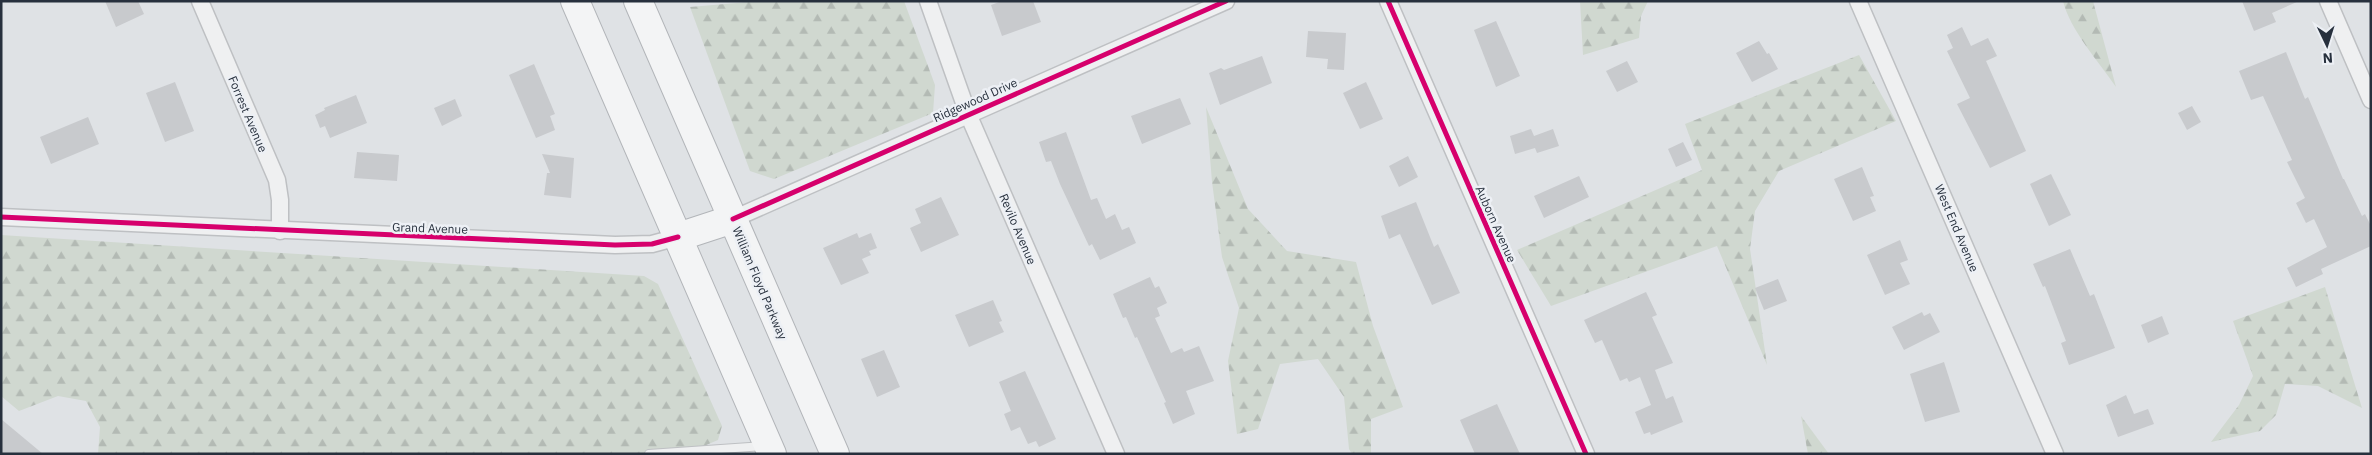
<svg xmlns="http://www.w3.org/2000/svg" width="2372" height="455" viewBox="0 0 2372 455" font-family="'IBM Plex Sans',sans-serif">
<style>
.forest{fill:url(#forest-firs)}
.building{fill:#c8cacd}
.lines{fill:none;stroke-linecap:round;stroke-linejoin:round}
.lane-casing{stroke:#bec0c3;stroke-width:10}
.street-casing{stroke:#bec0c3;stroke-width:19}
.highway-casing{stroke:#b2b5b9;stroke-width:30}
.lane{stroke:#eff0f1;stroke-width:8}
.street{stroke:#eff0f1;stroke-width:16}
.highway{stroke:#f3f4f5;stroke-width:28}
.cycleway-casing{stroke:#edf0f5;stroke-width:8}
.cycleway{stroke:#d6006c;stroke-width:5}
.labels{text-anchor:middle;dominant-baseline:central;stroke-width:5;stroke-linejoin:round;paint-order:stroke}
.street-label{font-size:12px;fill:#27303d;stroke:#edf0f5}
</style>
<defs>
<pattern id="forest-firs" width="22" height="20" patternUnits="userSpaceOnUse" patternTransform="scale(1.25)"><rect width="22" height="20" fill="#d0d8d0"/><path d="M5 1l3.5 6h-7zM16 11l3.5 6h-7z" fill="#b3bab4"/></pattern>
</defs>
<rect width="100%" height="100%" fill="#dfe2e5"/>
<!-- forest -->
<g class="forest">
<path d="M 760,1 L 904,1 L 935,85 L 933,113 L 774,179 L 750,171 L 690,7 Z"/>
<path d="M 1580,1 L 1648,1 L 1641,16 L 1639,38 L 1583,55 Z"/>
<path d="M 2063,1 L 2093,1 L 2116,87 C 2099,62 2070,30 2063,1 Z"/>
<path d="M 1859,55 L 1896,121 L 1779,171 L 1755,211 L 1750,249 L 1767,365 L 1717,246 L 1551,306 L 1517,250 L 1702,170 L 1685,124 Z"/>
<path d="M 1206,107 L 1248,209 L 1287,251 L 1356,262 L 1373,326 L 1403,407 L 1371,419 L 1371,454 L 1352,454 L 1349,449 L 1344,397 L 1318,359 L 1280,364 L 1258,429 L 1237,434 L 1228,361 L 1239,308 L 1222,257 L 1212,182 Z"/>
<path d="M 1,235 L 644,276 L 658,284 L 722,426 L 718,440 L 685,454 L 98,454 L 100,427 L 86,401 L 58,396 L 19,411 L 1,396 Z"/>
<path d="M 2325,287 L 2362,408 L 2318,386 L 2285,384 L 2276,415 L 2260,431 L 2211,442 L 2239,405 L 2253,376 L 2233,321 Z"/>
<path d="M 1801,416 L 1829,454 L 1808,454 Z"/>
</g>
<!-- building -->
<g class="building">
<path d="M 105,1 L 138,1 L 144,14 L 116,27 Z"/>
<path d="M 1002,1 L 1033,1 L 1041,22 L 1002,36 L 991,5 Z"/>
<path d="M 2242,1 L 2299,1 L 2272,13 L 2276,22 L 2254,31 Z"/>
<path d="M 1496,21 L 1520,76 L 1496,87 L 1474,30 Z"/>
<path d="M 1962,27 L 1971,46 L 1988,38 L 1997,56 L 1986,61 L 2026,151 L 1990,168 L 1957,104 L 1970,98 L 1947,51 L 1953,48 L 1947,35 Z"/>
<path d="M 1308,31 L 1346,33 L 1344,70 L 1327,69 L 1328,59 L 1306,57 Z"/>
<path d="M 1759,41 L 1767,54 L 1769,53 L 1778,69 L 1752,82 L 1736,53 Z"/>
<path d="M 2286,52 L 2305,99 L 2308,97 L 2343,179 L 2344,179 L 2362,216 L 2365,214 L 2371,226 L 2371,246 L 2321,269 L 2323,274 L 2296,287 L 2287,268 L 2327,247 L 2314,219 L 2306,223 L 2296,203 L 2305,198 L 2287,162 L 2292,160 L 2263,96 L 2251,100 L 2239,71 Z"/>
<path d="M 1262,56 L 1272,83 L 1220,105 L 1209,73 L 1221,68 L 1224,70 Z"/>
<path d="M 1627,61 L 1638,82 L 1617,92 L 1606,71 Z"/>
<path d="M 534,64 L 555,114 L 550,116 L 555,130 L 536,138 L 509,75 Z"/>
<path d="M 175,82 L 194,131 L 165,142 L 146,93 Z"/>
<path d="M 1366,82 L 1383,119 L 1360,129 L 1343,93 Z"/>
<path d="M 356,95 L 367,123 L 330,138 L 325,126 L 320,128 L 315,115 L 325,110 L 324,108 Z"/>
<path d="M 1180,98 L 1191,124 L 1142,144 L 1131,116 Z"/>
<path d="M 455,99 L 462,116 L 442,126 L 434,108 Z"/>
<path d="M 2192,106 L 2201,122 L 2187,130 L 2178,113 Z"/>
<path d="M 88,117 L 99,144 L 51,164 L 40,137 Z"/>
<path d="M 1531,129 L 1534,136 L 1553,129 L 1559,146 L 1537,153 L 1535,148 L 1515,154 L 1510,136 Z"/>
<path d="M 1066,132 L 1091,200 L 1097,198 L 1106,219 L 1115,214 L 1122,230 L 1129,227 L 1136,243 L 1100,260 L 1092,244 L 1089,246 L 1060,184 L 1051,161 L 1046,162 L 1039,142 Z"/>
<path d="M 1683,142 L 1692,160 L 1676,167 L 1668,149 Z"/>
<path d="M 357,152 L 399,155 L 397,181 L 354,178 Z"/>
<path d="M 542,154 L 574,158 L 571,198 L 544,195 L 547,173 L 550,173 Z"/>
<path d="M 1408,156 L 1418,177 L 1399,187 L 1389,166 Z"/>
<path d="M 1862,167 L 1874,196 L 1870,197 L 1876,211 L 1853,221 L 1834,179 Z"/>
<path d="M 2051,174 L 2071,215 L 2049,226 L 2030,184 Z"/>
<path d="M 1579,176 L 1589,197 L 1544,218 L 1534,196 Z"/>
<path d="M 941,197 L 959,235 L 921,252 L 910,228 L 921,223 L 915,209 Z"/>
<path d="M 1416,202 L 1434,247 L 1438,244 L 1460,293 L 1432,305 L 1400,234 L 1389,239 L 1381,216 Z"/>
<path d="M 857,233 L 859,238 L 871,233 L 877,248 L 869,251 L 871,255 L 862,259 L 869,273 L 841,285 L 823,248 Z"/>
<path d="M 1900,240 L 1908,260 L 1900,263 L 1910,284 L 1885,295 L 1867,255 Z"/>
<path d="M 2070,249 L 2090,296 L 2094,294 L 2115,348 L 2069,365 L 2061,343 L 2066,341 L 2045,286 L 2043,287 L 2033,264 Z"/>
<path d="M 1150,277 L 1155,288 L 1159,286 L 1167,303 L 1157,308 L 1160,316 L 1155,318 L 1171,353 L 1182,348 L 1184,352 L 1199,346 L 1214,381 L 1186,391 L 1195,414 L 1173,424 L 1164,403 L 1166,402 L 1137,337 L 1135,338 L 1126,317 L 1123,318 L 1113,294 Z"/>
<path d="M 1778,279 L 1787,301 L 1764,310 L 1755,288 Z"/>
<path d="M 1646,292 L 1657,315 L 1652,317 L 1673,363 L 1655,370 L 1666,399 L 1673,396 L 1683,422 L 1651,435 L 1650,432 L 1644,434 L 1635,412 L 1651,405 L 1640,377 L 1629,382 L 1627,378 L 1620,381 L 1602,340 L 1595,343 L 1584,320 Z"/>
<path d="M 993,300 L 1002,321 L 999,322 L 1004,332 L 969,347 L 955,315 Z"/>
<path d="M 1922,312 L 1924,316 L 1930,313 L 1940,332 L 1904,350 L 1892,327 Z"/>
<path d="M 2162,316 L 2169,334 L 2148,343 L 2141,325 Z"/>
<path d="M 884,350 L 900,387 L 877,397 L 861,359 Z"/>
<path d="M 1944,362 L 1960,412 L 1925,422 L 1910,374 Z"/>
<path d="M 1025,371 L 1056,439 L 1039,447 L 1036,441 L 1028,444 L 1020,427 L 1011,431 L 1004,414 L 1011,411 L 999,382 Z"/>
<path d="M 2126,395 L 2134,414 L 2148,409 L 2154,424 L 2118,437 L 2106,405 Z"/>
<path d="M 1497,404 L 1520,454 L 1475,454 L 1460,420 Z"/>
<path d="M 1,419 L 43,454 L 1,454 Z"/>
</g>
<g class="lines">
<defs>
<path id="lane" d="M 649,454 L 764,446"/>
<g id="street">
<path d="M 200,1 L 277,180 L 280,200 L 280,231"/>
<path d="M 928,1 L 968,114 L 1116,454"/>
<path d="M 1388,1 L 1586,454"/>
<path d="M 1858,1 L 2055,454"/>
<path d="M 2328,1 L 2371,100"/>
<path d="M 1,217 L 615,245 L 652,244 L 678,237"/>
<path d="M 733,219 L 1226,1"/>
</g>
<g id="highway">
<path d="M 575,1 L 772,454"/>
<path d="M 638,1 L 835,454"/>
<path d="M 678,237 L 733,219"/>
</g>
</defs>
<!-- lane casing -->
<use href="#lane" class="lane-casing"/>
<!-- street casing -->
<use href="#street" class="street-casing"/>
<!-- highway casing -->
<use href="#highway" class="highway-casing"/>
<!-- lane -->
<use href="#lane" class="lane"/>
<!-- street -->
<use href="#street" class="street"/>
<!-- highway -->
<use href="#highway" class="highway"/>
<defs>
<g id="cycleway">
<path d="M 1388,1 L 1586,454"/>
<path d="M 1,217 L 615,245 L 652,244 L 678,237"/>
<path d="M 733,219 L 1226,1"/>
</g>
</defs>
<!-- cycleway casing -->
<use href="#cycleway" class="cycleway-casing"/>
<!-- cycleway -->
<use href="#cycleway" class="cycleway"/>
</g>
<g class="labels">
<!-- street labels -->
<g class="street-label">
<text transform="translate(975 100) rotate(-24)">Ridgewood Drive</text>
<text transform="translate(248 114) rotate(67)">Forrest Avenue</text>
<text transform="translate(1496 224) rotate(66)">Auborn Avenue</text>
<text transform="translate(430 228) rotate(2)">Grand Avenue</text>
<text transform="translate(1957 228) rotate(67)">West End Avenue</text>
<text transform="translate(1018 229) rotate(67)">Revilo Avenue</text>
<text transform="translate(760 283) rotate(67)">William Floyd Parkway</text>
</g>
</g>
<!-- border -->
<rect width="2372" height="455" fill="none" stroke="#27303d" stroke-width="5"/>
<!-- north arrow -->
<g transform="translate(2327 45) rotate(176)" stroke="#edf0f5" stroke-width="4" paint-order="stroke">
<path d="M0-4L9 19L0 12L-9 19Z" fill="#27303d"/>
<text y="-8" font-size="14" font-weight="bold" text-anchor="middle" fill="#27303d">N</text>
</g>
</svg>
